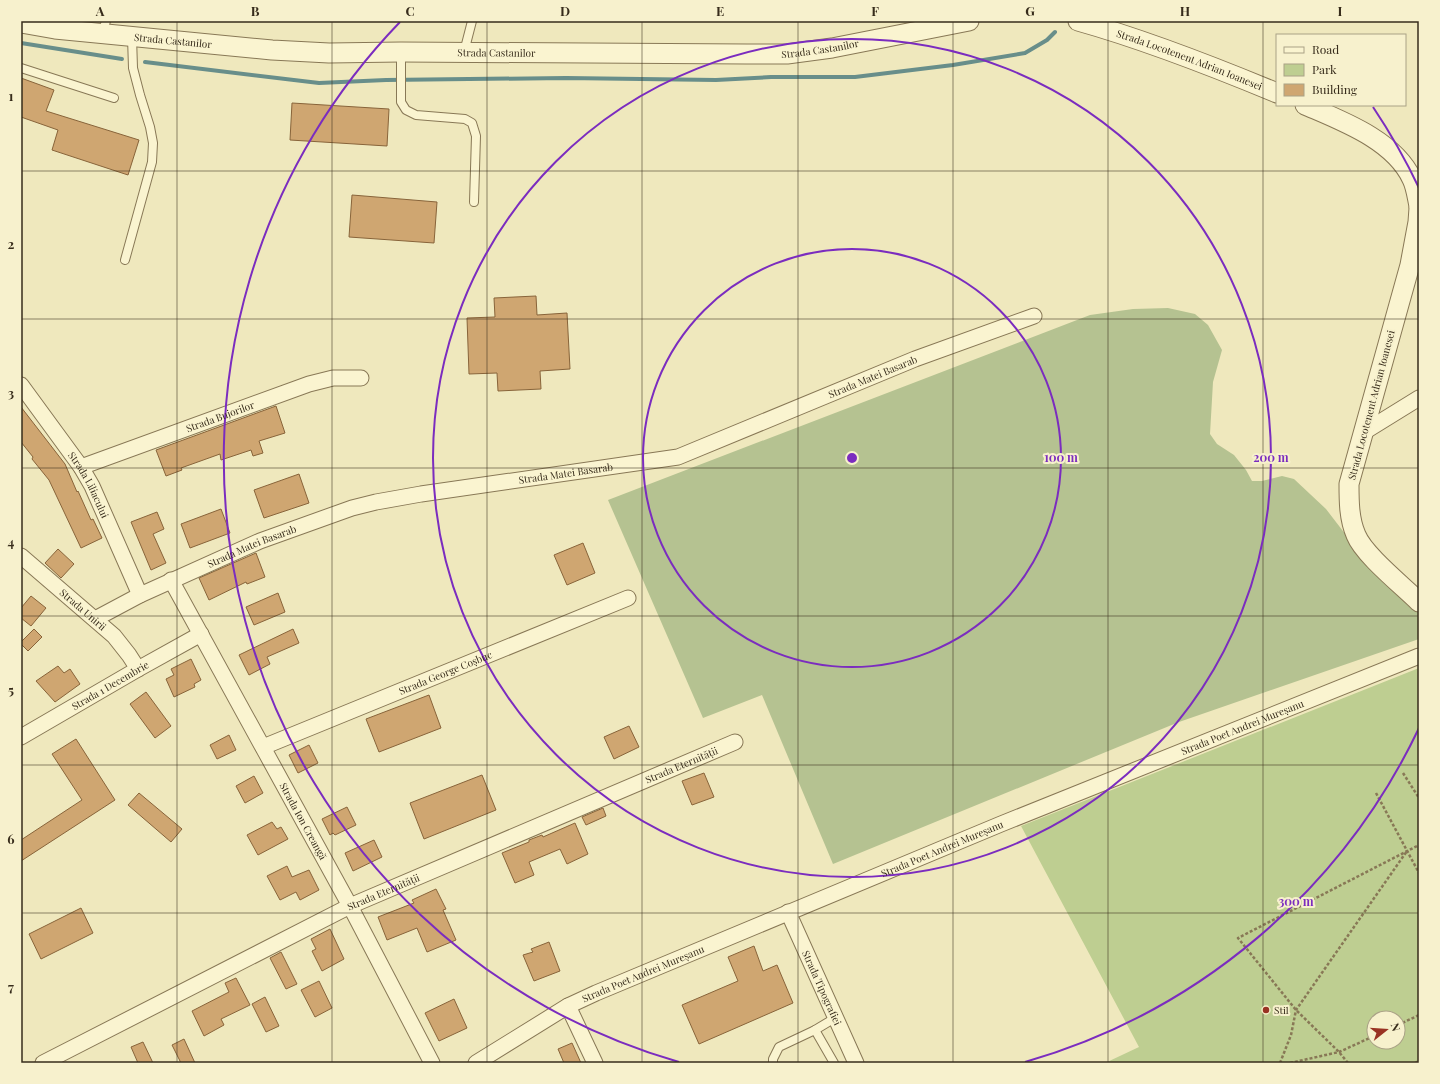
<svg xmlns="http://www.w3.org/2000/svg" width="1440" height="1084" viewBox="0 0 1440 1084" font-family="'Playfair Display',serif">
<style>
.green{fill:#bece91;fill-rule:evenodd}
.cemetery{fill:#b5c291}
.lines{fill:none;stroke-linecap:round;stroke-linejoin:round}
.stream{stroke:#688e8a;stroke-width:4}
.building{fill:#cfa671;stroke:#88643a}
.service-casing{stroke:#887856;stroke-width:10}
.minor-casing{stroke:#887856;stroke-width:17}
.tertiary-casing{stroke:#887856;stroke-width:21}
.path{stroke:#887856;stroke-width:2.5;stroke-dasharray:3 2;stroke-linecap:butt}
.service{stroke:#faf4d0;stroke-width:8}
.minor{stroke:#faf4d0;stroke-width:15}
.tertiary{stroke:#faf4d0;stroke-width:19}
.grid{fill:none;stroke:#372c1b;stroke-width:1;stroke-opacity:0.55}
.ring{fill:none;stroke:#7b2cbf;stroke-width:2}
.poi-dot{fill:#993323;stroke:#f7f1cd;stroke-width:1.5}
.labels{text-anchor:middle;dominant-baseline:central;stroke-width:4;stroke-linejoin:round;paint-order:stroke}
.street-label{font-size:10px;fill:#372c1b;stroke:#f7f1cd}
.poi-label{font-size:10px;fill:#372c1b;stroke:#f7f1cd;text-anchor:start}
.centre{fill:#7b2cbf;stroke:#f7f1cd;stroke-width:2}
.ring-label{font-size:12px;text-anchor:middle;font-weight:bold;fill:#7b2cbf;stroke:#f7f1cd;stroke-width:4;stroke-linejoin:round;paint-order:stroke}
.neatline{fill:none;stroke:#372c1b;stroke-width:1.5}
.grid-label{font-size:13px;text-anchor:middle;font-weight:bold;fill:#372c1b}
</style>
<rect width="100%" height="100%" fill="#efe8bd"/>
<!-- green -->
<path class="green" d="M 1419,668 L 1419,1063 L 1105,1063 L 1139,1047 L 1021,826 ZM 1374,1018 L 1398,1018 L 1398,1042 L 1374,1042 Z"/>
<!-- cemetery -->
<path class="cemetery" d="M 1168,308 L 1195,314 L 1208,325 L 1222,350 L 1213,382 L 1210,434 L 1217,444 L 1234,455 L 1246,470 L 1252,481 L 1262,481 L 1282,476 L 1294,479 L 1326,509 L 1369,565 L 1419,613 L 1419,639 L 1179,722 L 833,864 L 762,695 L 703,718 L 608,500 L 1090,315 L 1133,309 Z"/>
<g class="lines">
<!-- stream -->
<g class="stream">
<path d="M 21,43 L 122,59"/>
<path d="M 145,62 L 319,83 L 386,80 L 566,78 L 716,80 L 771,77 L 855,77 L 953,65 L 1025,53 L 1047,40 L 1055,32"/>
</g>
</g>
<!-- building -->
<g class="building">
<path d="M 21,78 L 54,90 L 46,111 L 139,140 L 128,175 L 52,150 L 58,130 L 21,117 Z"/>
<path d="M 292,103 L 389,109 L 387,146 L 290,140 Z"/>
<path d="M 352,195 L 437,202 L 434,243 L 349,237 Z"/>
<path d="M 536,296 L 537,315 L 567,313 L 570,369 L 540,371 L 541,389 L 498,391 L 497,373 L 469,374 L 467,318 L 495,317 L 494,298 Z"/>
<path d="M 276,406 L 285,433 L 259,441 L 263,453 L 253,456 L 251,450 L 221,460 L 220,454 L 181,468 L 182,470 L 166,476 L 156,450 Z"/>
<path d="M 21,407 L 65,464 L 77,492 L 78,491 L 91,520 L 93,519 L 102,538 L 81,548 L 49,480 L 32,459 L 33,457 L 21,442 Z"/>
<path d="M 299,474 L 309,503 L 264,518 L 254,490 Z"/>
<path d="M 221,509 L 230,533 L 190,548 L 181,524 Z"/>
<path d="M 157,512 L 164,529 L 153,534 L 166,563 L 151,570 L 131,522 Z"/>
<path d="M 583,543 L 595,573 L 567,585 L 554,555 Z"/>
<path d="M 58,549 L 74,564 L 61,578 L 45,563 Z"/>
<path d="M 256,553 L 265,577 L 247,584 L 246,582 L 209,600 L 199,578 Z"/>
<path d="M 278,593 L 285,612 L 254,625 L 246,607 Z"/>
<path d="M 31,596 L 46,608 L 31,626 L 21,618 L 21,608 Z"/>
<path d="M 34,629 L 42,637 L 28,651 L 21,644 L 21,642 Z"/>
<path d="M 293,629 L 299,643 L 267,657 L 270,664 L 249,675 L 239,655 Z"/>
<path d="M 191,659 L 201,680 L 194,684 L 195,687 L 174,697 L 166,679 L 174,675 L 171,669 Z"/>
<path d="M 58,666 L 64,673 L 70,669 L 80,684 L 55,702 L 36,681 Z"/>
<path d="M 146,692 L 171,726 L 155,738 L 130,704 Z"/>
<path d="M 429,695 L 441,728 L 379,752 L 366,719 Z"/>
<path d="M 629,726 L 639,747 L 614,759 L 604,737 Z"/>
<path d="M 229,735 L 236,750 L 217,759 L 210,745 Z"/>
<path d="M 76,739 L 115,800 L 21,861 L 21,840 L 82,800 L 52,754 Z"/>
<path d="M 309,745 L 318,763 L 298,773 L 289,755 Z"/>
<path d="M 704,773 L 714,797 L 692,805 L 682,781 Z"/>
<path d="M 482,775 L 496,810 L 424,839 L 410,803 Z"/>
<path d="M 254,776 L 263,793 L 245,803 L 236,786 Z"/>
<path d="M 139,793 L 182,829 L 171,842 L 128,805 Z"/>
<path d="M 347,807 L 356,825 L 335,835 L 333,833 L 330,835 L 322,819 Z"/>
<path d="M 603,808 L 606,816 L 586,825 L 582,817 Z"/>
<path d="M 272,822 L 277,829 L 281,827 L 288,839 L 258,855 L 247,835 Z"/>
<path d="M 575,823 L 588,854 L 567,864 L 560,849 L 529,862 L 534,875 L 515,883 L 502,853 L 529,842 L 529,840 L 542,835 L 543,837 Z"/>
<path d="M 374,840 L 382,857 L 353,871 L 345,853 Z"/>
<path d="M 287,866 L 292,877 L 309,870 L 319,890 L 300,900 L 296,892 L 280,900 L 267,876 Z"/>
<path d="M 436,889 L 446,909 L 443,910 L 456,940 L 427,952 L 417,928 L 387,940 L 378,917 L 414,903 L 412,900 Z"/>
<path d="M 81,908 L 93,933 L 41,959 L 29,934 Z"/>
<path d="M 330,929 L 344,959 L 322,971 L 312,951 L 316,949 L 311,939 Z"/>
<path d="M 549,942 L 560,971 L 534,981 L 523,955 L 533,952 L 531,949 Z"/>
<path d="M 754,946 L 763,971 L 777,965 L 793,1003 L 699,1044 L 682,1005 L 738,981 L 728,957 Z"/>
<path d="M 281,952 L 297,984 L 286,989 L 270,958 Z"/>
<path d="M 236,978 L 250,1005 L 221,1019 L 224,1025 L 204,1036 L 192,1011 L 229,992 L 225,983 Z"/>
<path d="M 319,981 L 332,1008 L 315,1017 L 301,990 Z"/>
<path d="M 265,997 L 279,1026 L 266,1032 L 252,1004 Z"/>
<path d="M 454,999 L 467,1028 L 439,1041 L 425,1013 Z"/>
<path d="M 184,1039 L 195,1063 L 181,1063 L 172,1045 Z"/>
<path d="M 143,1042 L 153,1063 L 138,1063 L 131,1047 Z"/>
<path d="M 572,1043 L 581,1063 L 564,1063 L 558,1049 Z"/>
</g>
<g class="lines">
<defs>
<g id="service">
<path d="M 102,34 L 106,21"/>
<path d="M 401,52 L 401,102 L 406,110 L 416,115 L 465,119 L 472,123 L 476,136 L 474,202"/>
<path d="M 464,52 L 472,21"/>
<path d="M 21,68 L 114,98"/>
<path d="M 125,260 L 152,162 L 153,143 L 150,127 L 140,95 L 133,68 L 132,37"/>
<path d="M 815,1030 L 834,1063"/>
<path d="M 773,1063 L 773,1059 L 779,1047 L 815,1030 L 835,1018"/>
</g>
<g id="minor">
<path id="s1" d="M 21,385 L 81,467 L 92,486 L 140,595"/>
<path d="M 1364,432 L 1419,398"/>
<path id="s2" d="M 81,467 L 309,384 L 333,378 L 361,378"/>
<path id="s3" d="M 21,556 L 114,636 L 129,655 L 138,669"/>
<path id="s4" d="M 171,580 L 350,906 L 432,1063"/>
<path id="s5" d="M 95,619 L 140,595 L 260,541 L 352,508 L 376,502 L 421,494 L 678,457 L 915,359 L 1034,316"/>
<path id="s6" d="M 21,737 L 138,669 L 201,634"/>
<path id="s7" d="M 263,747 L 628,598"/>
<path id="s8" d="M 788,912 L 856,1063"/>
<path d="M 568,1006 L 595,1063"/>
<path id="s9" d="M 43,1063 L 350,906 L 735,742"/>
<path id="s10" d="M 476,1063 L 568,1006 L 596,993 L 1001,824 L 1419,656"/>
</g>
<g id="tertiary">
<path id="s11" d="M 1078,21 C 1146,40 1212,66 1277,93"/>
<path id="s12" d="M 21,23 L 55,29 L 272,50 L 329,53 L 401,52 L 747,54 L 787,54 L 832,48 L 969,21"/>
<path d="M 1305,105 C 1342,121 1394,140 1412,179 C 1416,187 1417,197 1419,206"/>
<path d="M 1419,208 L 1418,222 L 1410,265 L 1349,484 C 1349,501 1349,519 1356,535 C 1364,555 1403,586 1419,602"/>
</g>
</defs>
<!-- service casing -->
<use href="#service" class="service-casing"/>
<!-- minor casing -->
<use href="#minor" class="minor-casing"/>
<!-- tertiary casing -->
<use href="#tertiary" class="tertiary-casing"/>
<!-- path -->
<g class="path">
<path d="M 1403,773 L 1419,798"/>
<path d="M 1376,793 L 1419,873"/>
<path d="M 1398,1025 L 1419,1015"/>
<path d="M 1280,1063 L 1291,1035 L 1296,1010 L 1407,851"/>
<path d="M 1290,1063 L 1339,1052 L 1374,1036"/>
<path d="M 1348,1063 L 1339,1052 L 1296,1010 L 1238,938 L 1419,845"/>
<path d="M 1415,1063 L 1419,1061"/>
</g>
<!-- service -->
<use href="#service" class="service"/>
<!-- minor -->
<use href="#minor" class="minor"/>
<!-- tertiary -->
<use href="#tertiary" class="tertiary"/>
</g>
<!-- grid -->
<path class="grid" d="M 177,21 L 177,1063M 332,21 L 332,1063M 487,21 L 487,1063M 642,21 L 642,1063M 798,21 L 798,1063M 953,21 L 953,1063M 1108,21 L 1108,1063M 1263,21 L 1263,1063M 21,171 L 1419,171M 21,319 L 1419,319M 21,468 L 1419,468M 21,616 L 1419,616M 21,765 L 1419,765M 21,913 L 1419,913"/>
<!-- distance rings -->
<g class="ring">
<circle cx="852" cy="458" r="209"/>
<circle cx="852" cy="458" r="419"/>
<path d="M1419 728A628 628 0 0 1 1025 1062M679 1062A628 628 0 0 1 400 22M1373 107A628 628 0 0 1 1419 188"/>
</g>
<!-- markers -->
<circle class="poi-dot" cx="1266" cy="1010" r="4"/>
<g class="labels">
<!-- street labels -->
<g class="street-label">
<text stroke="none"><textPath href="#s12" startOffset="153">Strada Castanilor</textPath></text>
<text stroke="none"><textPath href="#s12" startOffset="801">Strada Castanilor</textPath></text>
<text stroke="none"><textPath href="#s12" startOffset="477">Strada Castanilor</textPath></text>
<text stroke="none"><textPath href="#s11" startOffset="118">Strada Locotenent Adrian Ioanesei</textPath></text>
<text stroke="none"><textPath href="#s5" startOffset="821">Strada Matei Basarab</textPath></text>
<text transform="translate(1371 405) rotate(-75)">Strada Locotenent Adrian Ioanesei</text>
<text stroke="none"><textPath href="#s2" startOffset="148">Strada Bujorilor</textPath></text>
<text stroke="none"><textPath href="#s5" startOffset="497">Strada Matei Basarab</textPath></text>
<text stroke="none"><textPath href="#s1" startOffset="121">Strada Liliacului</textPath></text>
<text stroke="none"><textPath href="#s5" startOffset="173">Strada Matei Basarab</textPath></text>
<text stroke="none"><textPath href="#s3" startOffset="82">Strada Unirii</textPath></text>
<text stroke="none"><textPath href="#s7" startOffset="197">Strada George Coșbuc</textPath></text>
<text stroke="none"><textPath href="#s6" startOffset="103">Strada 1 Decembrie</textPath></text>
<text stroke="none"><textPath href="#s10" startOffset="838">Strada Poet Andrei Mureșanu</textPath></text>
<text stroke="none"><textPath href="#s9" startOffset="705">Strada Eternității</textPath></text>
<text stroke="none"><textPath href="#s4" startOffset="275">Strada Ion Creangă</textPath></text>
<text stroke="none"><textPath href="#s10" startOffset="514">Strada Poet Andrei Mureșanu</textPath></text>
<text stroke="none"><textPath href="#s9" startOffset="381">Strada Eternității</textPath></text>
<text stroke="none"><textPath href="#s10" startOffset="190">Strada Poet Andrei Mureșanu</textPath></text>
<text stroke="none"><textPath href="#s8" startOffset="83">Strada Tipografiei</textPath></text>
</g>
<!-- poi labels -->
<g class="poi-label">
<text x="1274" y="1010">Stil</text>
</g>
</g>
<circle cx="852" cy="458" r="6" class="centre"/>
<g class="ring-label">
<text x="1061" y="462">100 m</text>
<text x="1271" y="462">200 m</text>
<text x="1296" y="906">300 m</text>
</g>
<!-- border -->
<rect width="1440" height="1084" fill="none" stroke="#f7f1cd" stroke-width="44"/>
<!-- legend -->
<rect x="1276" y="34" width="130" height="72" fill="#f7f1cd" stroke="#aaa286"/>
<rect x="1284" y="47" width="20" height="6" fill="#faf4d0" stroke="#aaa286"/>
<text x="1312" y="54" font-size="12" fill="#372c1b">Road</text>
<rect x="1284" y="64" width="20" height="12" fill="#bece91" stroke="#aaa286"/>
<text x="1312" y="74" font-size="12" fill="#372c1b">Park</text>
<rect x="1284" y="84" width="20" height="12" fill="#cfa671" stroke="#aaa286"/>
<text x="1312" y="94" font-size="12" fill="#372c1b">Building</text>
<!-- north arrow -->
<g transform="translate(1386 1030) rotate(73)"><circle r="19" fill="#f7f1cd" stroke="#aaa286"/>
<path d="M0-3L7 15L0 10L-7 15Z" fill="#993323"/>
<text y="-6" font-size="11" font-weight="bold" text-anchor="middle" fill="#372c1b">N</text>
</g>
<rect x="22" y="22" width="1396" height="1040" class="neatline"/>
<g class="grid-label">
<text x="100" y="16">A</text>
<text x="255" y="16">B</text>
<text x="410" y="16">C</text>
<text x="565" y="16">D</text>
<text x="720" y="16">E</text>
<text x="875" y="16">F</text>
<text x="1030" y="16">G</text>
<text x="1185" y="16">H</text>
<text x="1340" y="16">I</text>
<text x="11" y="101">1</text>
<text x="11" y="249">2</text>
<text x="11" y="398">3</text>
<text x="11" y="547">4</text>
<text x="11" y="695">5</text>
<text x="11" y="844">6</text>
<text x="11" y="992">7</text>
</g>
</svg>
